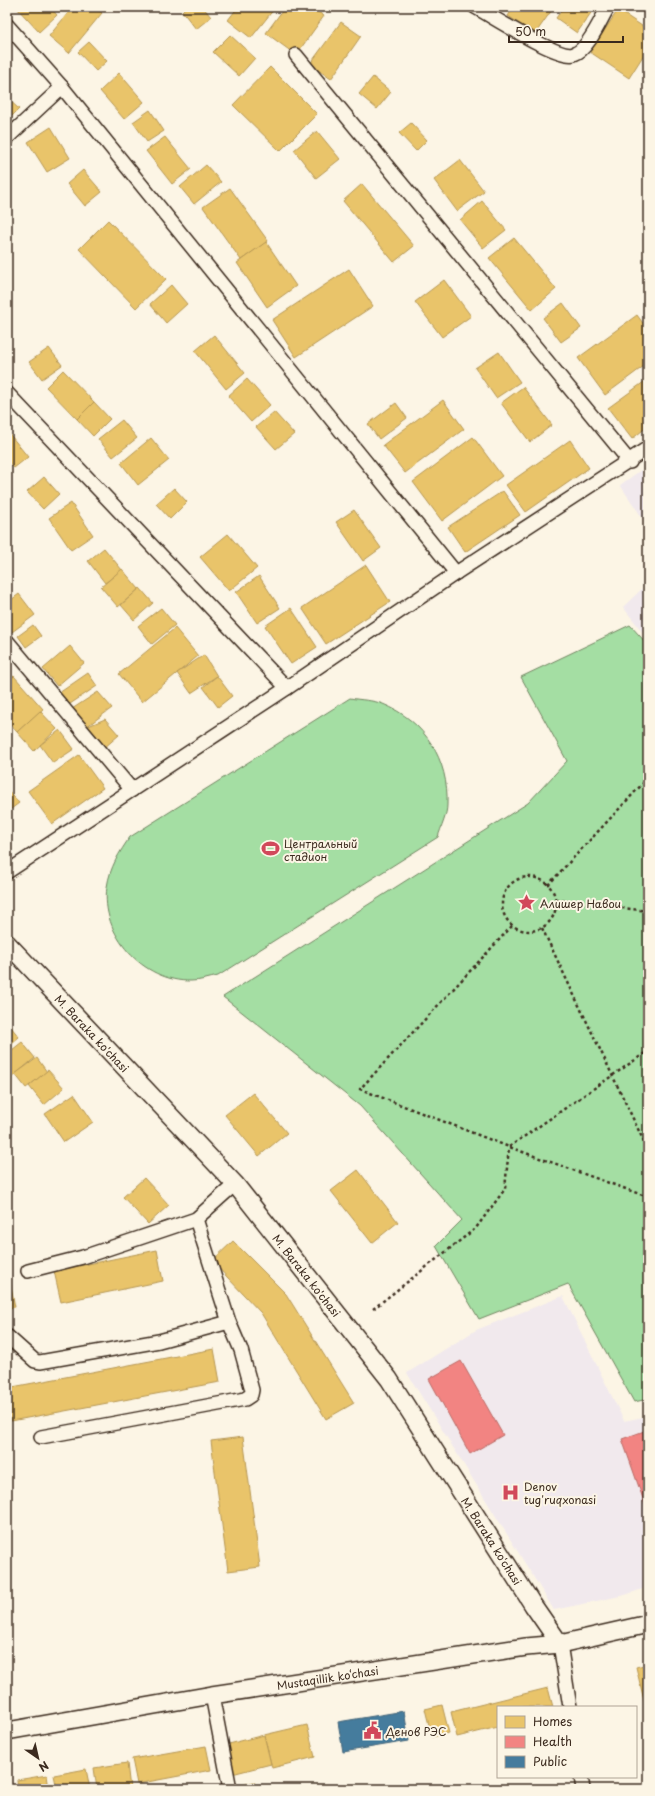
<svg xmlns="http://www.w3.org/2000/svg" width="655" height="1796" viewBox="0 0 655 1796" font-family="'Playpen Sans',sans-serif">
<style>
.built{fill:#f1e9ed}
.green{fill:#a4dea3;stroke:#708460}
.homes{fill:#e9c46a;stroke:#b59653}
.health{fill:#f28482;stroke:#bb6964}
.public{fill:#457b9d;stroke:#426377}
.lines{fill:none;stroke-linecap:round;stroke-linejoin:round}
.minor-casing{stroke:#3b2a1e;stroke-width:16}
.tertiary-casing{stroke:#3b2a1e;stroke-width:20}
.path{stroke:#3b2a1e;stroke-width:2.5;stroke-dasharray:3 3;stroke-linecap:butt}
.minor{stroke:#fcf5e5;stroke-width:13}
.tertiary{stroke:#fcf5e5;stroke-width:17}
.labels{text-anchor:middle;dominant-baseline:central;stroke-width:4;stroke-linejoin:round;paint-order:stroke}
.poi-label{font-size:11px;fill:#3b2a1e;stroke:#fcf5e5;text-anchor:start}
.street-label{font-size:11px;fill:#3b2a1e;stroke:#fcf5e5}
</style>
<rect width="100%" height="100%" fill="#fcf5e5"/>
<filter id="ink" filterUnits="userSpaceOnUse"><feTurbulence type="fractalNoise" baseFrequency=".025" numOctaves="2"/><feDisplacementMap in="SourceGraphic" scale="8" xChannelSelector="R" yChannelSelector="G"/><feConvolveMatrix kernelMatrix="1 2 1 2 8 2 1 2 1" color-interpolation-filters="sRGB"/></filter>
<g filter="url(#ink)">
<!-- built -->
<g class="built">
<path d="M 648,465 L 648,526 L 620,485 Z"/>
<path d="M 648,583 L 648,639 L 623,607 Z"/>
<path d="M 563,1296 L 624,1421 L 648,1416 L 648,1587 L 625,1595 L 554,1610 L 407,1373 L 476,1330 Z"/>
</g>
<!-- green -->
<g class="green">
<path d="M 630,625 L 648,645 L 648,1399 L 634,1402 L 568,1284 L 479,1319 L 436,1246 L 462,1220 L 360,1106 L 223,997 L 528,803 L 567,761 L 521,677 Z"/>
<path d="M 350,698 C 360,700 373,700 383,704 C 425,721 449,760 447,805 C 447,815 441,827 438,837 L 218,976 C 209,978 200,981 191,981 C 143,982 100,934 107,887 C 110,867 119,853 130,837 Z"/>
</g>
<!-- homes -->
<g class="homes">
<path d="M 16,7 L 50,7 L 57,15 L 39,32 Z"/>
<path d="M 73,7 L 95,7 L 102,13 L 69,53 L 49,36 Z"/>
<path d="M 186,7 L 203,7 L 211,17 L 196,29 L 182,11 Z"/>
<path d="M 238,7 L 271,7 L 274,9 L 251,38 L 228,20 Z"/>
<path d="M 285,7 L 311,7 L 324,16 L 296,55 L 266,33 Z"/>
<path d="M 514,7 L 554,7 L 535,34 L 508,16 Z"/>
<path d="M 564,7 L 595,7 L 577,33 L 556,18 Z"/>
<path d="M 618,10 L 648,30 L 648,48 L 629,78 L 590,52 Z"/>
<path d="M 341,22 L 361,36 L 331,79 L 310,64 Z"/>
<path d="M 230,35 L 255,58 L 239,76 L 213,52 Z"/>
<path d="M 89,42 L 107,61 L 96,71 L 78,52 Z"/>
<path d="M 270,67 L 317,114 L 280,151 L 233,105 Z"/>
<path d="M 119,73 L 144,102 L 124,119 L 100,91 Z"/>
<path d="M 373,77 L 391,92 L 377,109 L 359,94 Z"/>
<path d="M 7,98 L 19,109 L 7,121 Z"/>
<path d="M 150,110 L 164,131 L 147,142 L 133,122 Z"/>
<path d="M 411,123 L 427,140 L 416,151 L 399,133 Z"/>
<path d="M 51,127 L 70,158 L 47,172 L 28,142 Z"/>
<path d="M 317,131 L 340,159 L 316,178 L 294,150 Z"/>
<path d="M 165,137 L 191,169 L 172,184 L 146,151 Z"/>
<path d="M 460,160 L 484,191 L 457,211 L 434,180 Z"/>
<path d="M 206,165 L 221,182 L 194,204 L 180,187 Z"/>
<path d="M 83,170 L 102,192 L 85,206 L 67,184 Z"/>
<path d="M 362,184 L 414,246 L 394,262 L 343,201 Z"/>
<path d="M 230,188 L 268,241 L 241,260 L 203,207 Z"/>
<path d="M 482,201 L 506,230 L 483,248 L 460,220 Z"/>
<path d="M 108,220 L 166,279 L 136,308 L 79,249 Z"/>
<path d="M 514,238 L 556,289 L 532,310 L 489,258 Z"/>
<path d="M 266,242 L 296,286 L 267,307 L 237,263 Z"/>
<path d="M 349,269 L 373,306 L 296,357 L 272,320 Z"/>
<path d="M 444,280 L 471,316 L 442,337 L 415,302 Z"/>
<path d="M 171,285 L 187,304 L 166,323 L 150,304 Z"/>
<path d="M 563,303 L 581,328 L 561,342 L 543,318 Z"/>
<path d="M 637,315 L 648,330 L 648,363 L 605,395 L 578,358 Z"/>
<path d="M 214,335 L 245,373 L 226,389 L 195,351 Z"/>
<path d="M 49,348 L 62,365 L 42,379 L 29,362 Z"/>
<path d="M 499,352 L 520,382 L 496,398 L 475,368 Z"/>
<path d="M 63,370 L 94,402 L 77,419 L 46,387 Z"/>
<path d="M 247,379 L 270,405 L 251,422 L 228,396 Z"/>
<path d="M 648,379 L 648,426 L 632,439 L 608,408 Z"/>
<path d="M 523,387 L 552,425 L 530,442 L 501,403 Z"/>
<path d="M 443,400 L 464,429 L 405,473 L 383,445 Z"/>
<path d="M 94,402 L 110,419 L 93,436 L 77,419 Z"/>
<path d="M 396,403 L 407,418 L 379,439 L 368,424 Z"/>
<path d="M 274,412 L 294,434 L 276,449 L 256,427 Z"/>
<path d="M 122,420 L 137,438 L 113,457 L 98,439 Z"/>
<path d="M 7,431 L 28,457 L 14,468 L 7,460 Z"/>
<path d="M 473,437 L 502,476 L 442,521 L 413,482 Z"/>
<path d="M 151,438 L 169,460 L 138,485 L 121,463 Z"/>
<path d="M 570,440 L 589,468 L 526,512 L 506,485 Z"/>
<path d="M 44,477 L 59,494 L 43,509 L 27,492 Z"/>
<path d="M 174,488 L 187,502 L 170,519 L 156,504 Z"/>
<path d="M 503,491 L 520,515 L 465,552 L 448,527 Z"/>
<path d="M 71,503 L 93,535 L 71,550 L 49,518 Z"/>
<path d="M 354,510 L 381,548 L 363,561 L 336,522 Z"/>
<path d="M 228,534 L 257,568 L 229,591 L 200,557 Z"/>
<path d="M 104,548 L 122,570 L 105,583 L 88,561 Z"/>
<path d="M 366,565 L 390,602 L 326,644 L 302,608 Z"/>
<path d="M 122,569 L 139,589 L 118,607 L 101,587 Z"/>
<path d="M 259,576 L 280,608 L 257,623 L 236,592 Z"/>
<path d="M 140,588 L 153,603 L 134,620 L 121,605 Z"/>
<path d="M 19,594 L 35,615 L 12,632 L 7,625 L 7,603 Z"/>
<path d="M 161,608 L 175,625 L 152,644 L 138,626 Z"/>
<path d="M 291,608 L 317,647 L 291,664 L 265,626 Z"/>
<path d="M 33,625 L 41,636 L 26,647 L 18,636 Z"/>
<path d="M 175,628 L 198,656 L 142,702 L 119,674 Z"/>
<path d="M 70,646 L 84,663 L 57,686 L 43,669 Z"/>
<path d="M 204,655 L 217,676 L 191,693 L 177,673 Z"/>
<path d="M 7,669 L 14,678 L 7,683 Z"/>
<path d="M 88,673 L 97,686 L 67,706 L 59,693 Z"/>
<path d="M 14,676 L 43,709 L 17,732 L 7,721 L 7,682 Z"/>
<path d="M 217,676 L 232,696 L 218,707 L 203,687 Z"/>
<path d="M 98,692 L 112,708 L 86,727 L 72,709 Z"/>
<path d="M 40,711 L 57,729 L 34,751 L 17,732 Z"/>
<path d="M 105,719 L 119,735 L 104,748 L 86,727 Z"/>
<path d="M 60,730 L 74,749 L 53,763 L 40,745 Z"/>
<path d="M 79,755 L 103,788 L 52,824 L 28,791 Z"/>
<path d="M 7,789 L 19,803 L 7,812 Z"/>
<path d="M 7,1022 L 19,1037 L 7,1047 Z"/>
<path d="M 22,1042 L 35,1058 L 12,1077 L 7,1071 L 7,1054 Z"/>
<path d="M 37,1058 L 47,1072 L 26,1088 L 15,1074 Z"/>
<path d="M 48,1070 L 64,1088 L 44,1105 L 29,1086 Z"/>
<path d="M 253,1093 L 287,1133 L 259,1156 L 225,1115 Z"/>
<path d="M 74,1094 L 93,1122 L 64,1142 L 45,1114 Z"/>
<path d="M 358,1170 L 398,1222 L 372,1243 L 331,1191 Z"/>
<path d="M 144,1178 L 169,1205 L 148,1224 L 123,1197 Z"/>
<path d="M 233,1241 L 286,1294 L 354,1403 L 326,1419 L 261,1313 L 212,1261 Z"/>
<path d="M 157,1250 L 163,1281 L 61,1302 L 54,1271 Z"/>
<path d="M 7,1276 L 9,1276 L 15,1307 L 7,1309 Z"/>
<path d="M 214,1349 L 220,1382 L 11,1421 L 7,1401 L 7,1388 Z"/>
<path d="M 243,1437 L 260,1567 L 228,1571 L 211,1441 Z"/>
<path d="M 648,1664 L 648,1717 L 636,1667 Z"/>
<path d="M 548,1688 L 553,1707 L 498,1707 L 498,1727 L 457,1737 L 451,1712 Z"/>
<path d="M 442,1705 L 449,1733 L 432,1737 L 425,1709 Z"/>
<path d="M 307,1725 L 315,1757 L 272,1768 L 264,1735 Z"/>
<path d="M 264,1735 L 271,1764 L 232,1774 L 225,1745 Z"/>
<path d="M 206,1746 L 211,1770 L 137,1784 L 132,1759 Z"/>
<path d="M 127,1763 L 130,1789 L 97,1789 L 94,1768 Z"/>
<path d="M 86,1769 L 90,1789 L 57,1789 L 54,1775 Z"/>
<path d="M 47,1775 L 49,1789 L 18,1789 L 17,1780 Z"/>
<path d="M 254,1782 L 255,1789 L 234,1789 L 234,1787 Z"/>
</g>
<!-- health -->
<g class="health">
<path d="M 461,1361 L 503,1435 L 470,1454 L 429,1379 Z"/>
<path d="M 647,1430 L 648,1434 L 647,1510 L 622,1439 Z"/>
</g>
<!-- public -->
<path class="public" d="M 404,1711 L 409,1741 L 343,1752 L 338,1722 Z"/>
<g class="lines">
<defs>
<g id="minor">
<path d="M 475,7 C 492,16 559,60 574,54 C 588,50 601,19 608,7"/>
<path d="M 7,25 L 62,87 L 456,573"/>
<path d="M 296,55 L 630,462"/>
<path d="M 7,138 L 62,87"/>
<path d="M 7,393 L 287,688"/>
<path d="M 7,641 L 132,790"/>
<path d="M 7,872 L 287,688 L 456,573 L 648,448"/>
<path d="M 28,1271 L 83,1257 L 196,1219 L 235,1184"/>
<path d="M 7,1336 L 35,1361 L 40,1362 L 159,1341 L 229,1322"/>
<path d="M 41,1437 L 245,1399 L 251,1395 L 252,1390 L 241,1350 L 229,1322 L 196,1219"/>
<path d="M 560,1644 L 570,1707"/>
<path d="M 212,1695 L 230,1789"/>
<path d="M 581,1777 L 583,1789"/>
</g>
<g id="tertiary">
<path id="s1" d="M 7,943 L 235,1184 L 389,1379 L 533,1605 L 560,1644"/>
<path id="s2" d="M 7,1731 L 212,1695 L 526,1647 L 560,1644 L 648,1624"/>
</g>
</defs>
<!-- minor casing -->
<use href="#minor" class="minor-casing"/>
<!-- tertiary casing -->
<use href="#tertiary" class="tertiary-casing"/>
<!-- path -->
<g class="path">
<circle cx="529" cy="904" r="27"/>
<path d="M 548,885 L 648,778"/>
<path d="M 556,900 L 648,911"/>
<path d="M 512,926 L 360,1089 L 509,1147 L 648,1197"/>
<path d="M 542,928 L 648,1150"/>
<path d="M 373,1309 L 476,1228 L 505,1189 L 509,1147 L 648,1051"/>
</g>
<!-- minor -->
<use href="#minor" class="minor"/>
<!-- tertiary -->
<use href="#tertiary" class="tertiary"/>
</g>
</g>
<!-- icons -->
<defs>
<symbol id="stadium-bare" viewBox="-9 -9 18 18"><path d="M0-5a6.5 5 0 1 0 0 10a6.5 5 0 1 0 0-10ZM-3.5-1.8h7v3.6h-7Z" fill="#d1495b" stroke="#fcf5e5" stroke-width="2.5" paint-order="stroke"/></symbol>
<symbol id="sight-bare" viewBox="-9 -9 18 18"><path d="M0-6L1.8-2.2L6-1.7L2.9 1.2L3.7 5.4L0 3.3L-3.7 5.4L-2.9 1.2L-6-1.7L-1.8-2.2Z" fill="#d1495b" stroke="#fcf5e5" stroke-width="2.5" paint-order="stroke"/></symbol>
<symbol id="hospital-bare" viewBox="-9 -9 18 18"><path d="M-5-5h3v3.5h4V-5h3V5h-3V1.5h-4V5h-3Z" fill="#d1495b" stroke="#fcf5e5" stroke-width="2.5" paint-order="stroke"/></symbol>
<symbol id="civic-bare" viewBox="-9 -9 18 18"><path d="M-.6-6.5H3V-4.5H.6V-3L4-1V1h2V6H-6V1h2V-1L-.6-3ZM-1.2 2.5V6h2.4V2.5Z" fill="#d1495b" stroke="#fcf5e5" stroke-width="2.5" paint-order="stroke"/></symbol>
</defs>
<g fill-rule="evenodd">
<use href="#stadium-bare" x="258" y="836" width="25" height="25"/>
<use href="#sight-bare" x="514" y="890" width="25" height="25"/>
<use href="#hospital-bare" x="498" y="1480" width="25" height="25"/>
<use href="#civic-bare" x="360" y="1718" width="25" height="25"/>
</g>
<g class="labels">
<!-- poi labels -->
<g class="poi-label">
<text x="284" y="843">Центральный<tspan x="284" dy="13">стадион</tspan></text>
<text x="540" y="903">Алишер Навои</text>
<text x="524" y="1486">Denov<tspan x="524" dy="13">tug'ruqxonasi</tspan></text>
<text x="386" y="1731">Денов РЭС</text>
</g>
<!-- street labels -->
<g class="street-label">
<text stroke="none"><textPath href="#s1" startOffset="124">M. Baraka ko'chasi</textPath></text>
<text stroke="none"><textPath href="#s1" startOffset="448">M. Baraka ko'chasi</textPath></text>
<text stroke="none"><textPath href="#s1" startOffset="772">M. Baraka ko'chasi</textPath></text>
<text stroke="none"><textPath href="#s2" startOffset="325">Mustaqillik ko‘chasi</textPath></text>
</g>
</g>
<!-- margin -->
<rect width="655" height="1796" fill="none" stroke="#fcf5e5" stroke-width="24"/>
<rect x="12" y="12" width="631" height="1772" fill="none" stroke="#3b2a1e" stroke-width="1.5" filter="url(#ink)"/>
<!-- legend -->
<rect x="497" y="1706" width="140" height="72" fill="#fcf5e5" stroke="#afa495"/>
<rect x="505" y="1716" width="20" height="12" fill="#e9c46a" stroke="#afa495"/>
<text x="533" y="1726" font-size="12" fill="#3b2a1e">Homes</text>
<rect x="505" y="1736" width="20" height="12" fill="#f28482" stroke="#afa495"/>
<text x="533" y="1746" font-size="12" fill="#3b2a1e">Health</text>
<rect x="505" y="1756" width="20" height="12" fill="#457b9d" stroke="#afa495"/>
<text x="533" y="1766" font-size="12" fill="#3b2a1e">Public</text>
<!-- north arrow -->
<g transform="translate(38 1758) rotate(146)" stroke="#fcf5e5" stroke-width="3" paint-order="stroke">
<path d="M0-3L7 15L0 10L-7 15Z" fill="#3b2a1e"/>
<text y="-6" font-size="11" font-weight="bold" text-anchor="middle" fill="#3b2a1e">N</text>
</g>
<!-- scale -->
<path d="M509 36v6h114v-6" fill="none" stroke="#3b2a1e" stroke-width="2"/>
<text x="515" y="36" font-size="12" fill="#3b2a1e" stroke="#fcf5e5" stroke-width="3" paint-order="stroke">50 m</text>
</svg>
